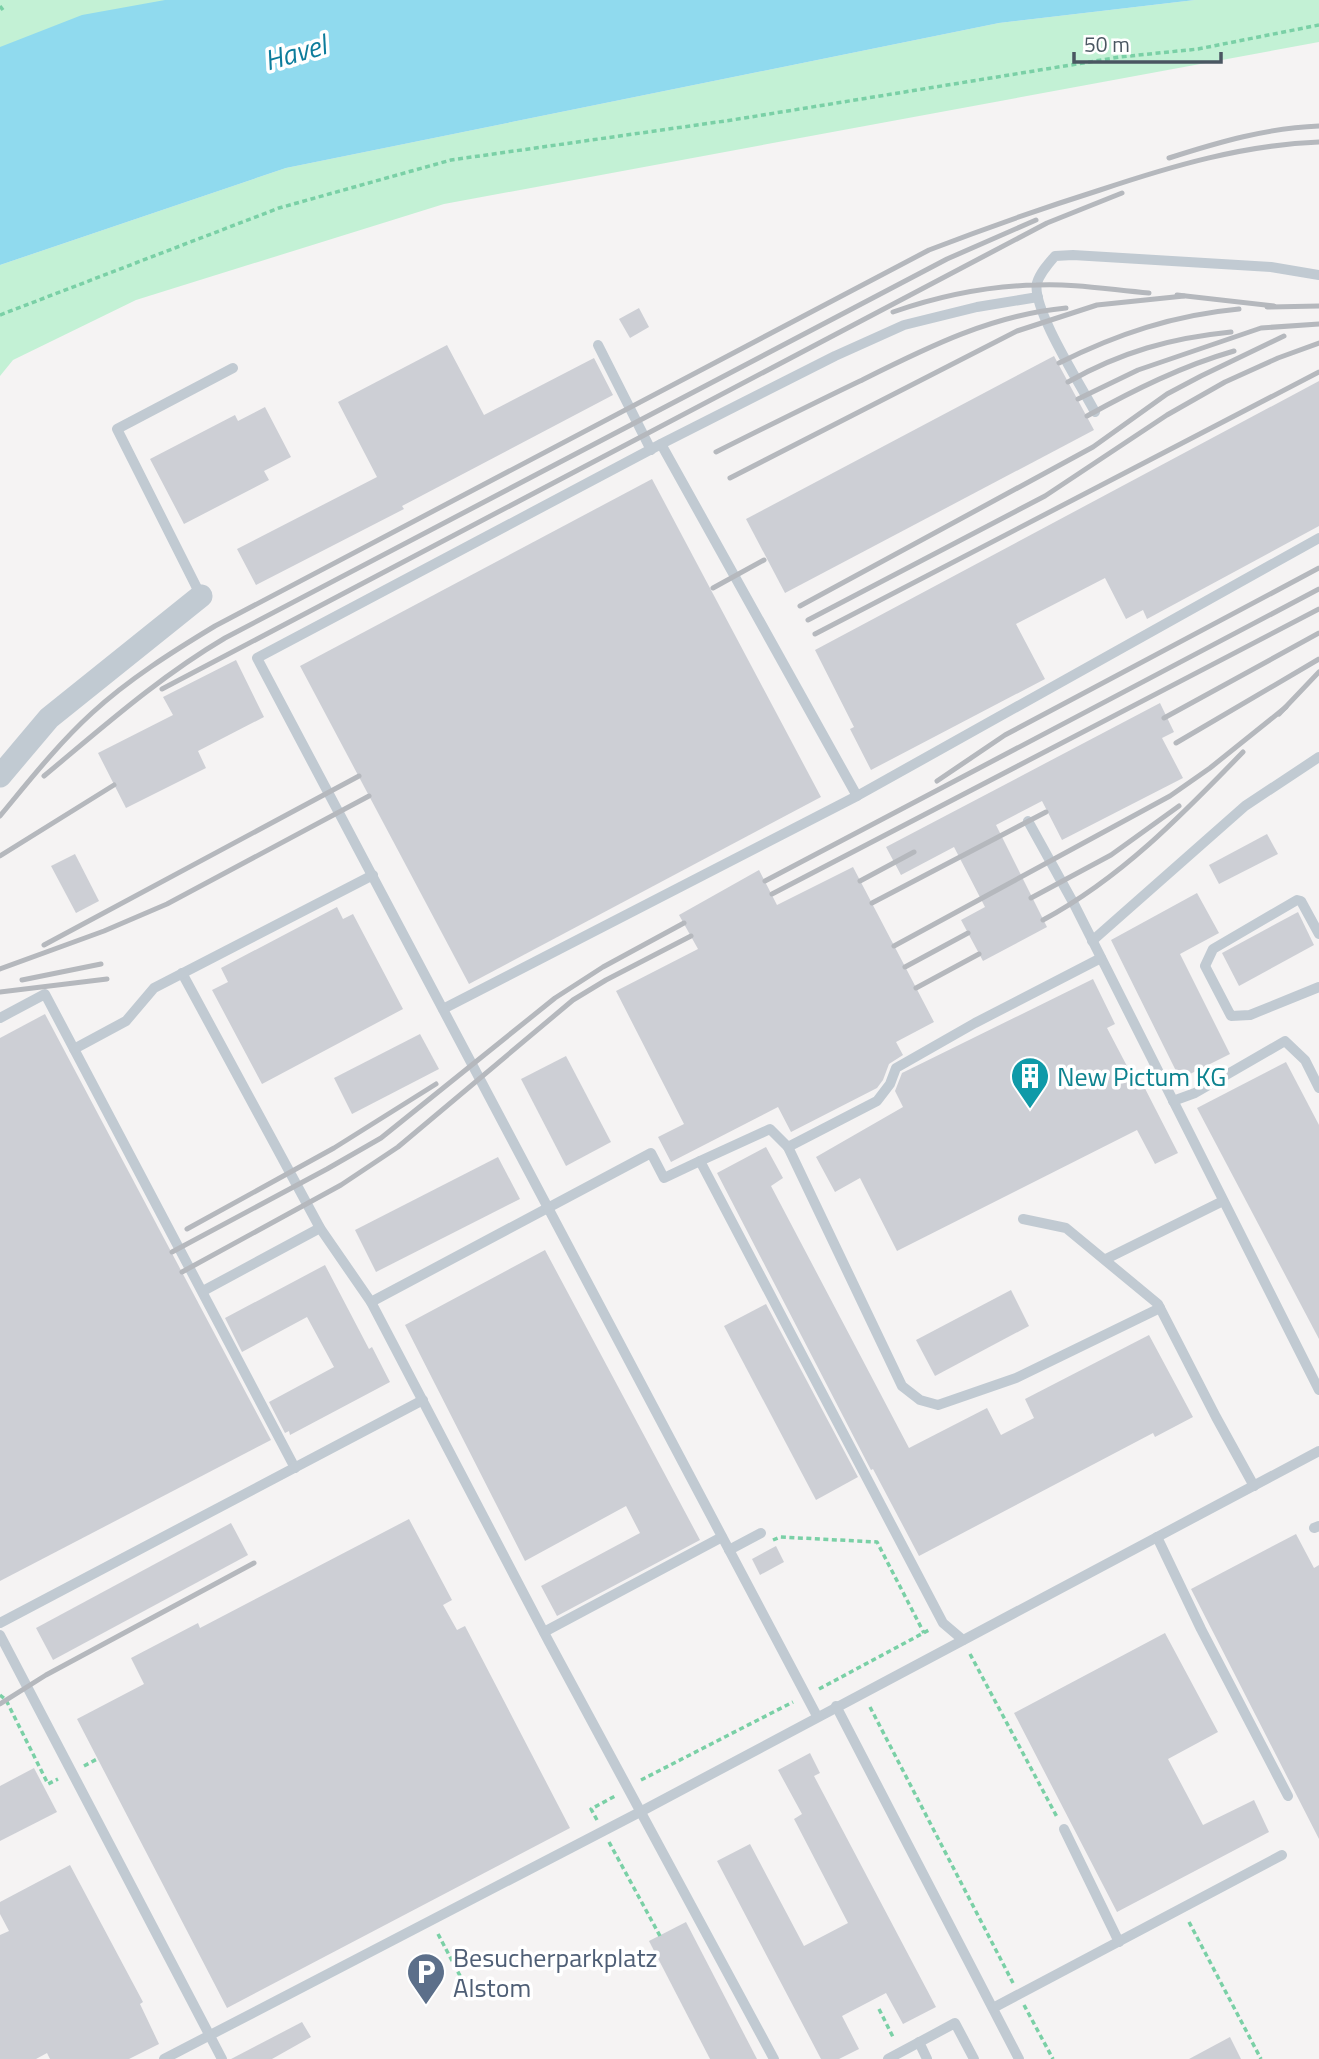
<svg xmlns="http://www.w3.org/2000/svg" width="1319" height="2059" viewBox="0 0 1319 2059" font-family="'Titillium Web',sans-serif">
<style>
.green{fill:#c3f1d5}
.water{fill:#90daee}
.building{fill:#cdcfd5}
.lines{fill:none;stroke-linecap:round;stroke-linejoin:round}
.path{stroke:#7ad0a6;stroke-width:3.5;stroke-dasharray:5 3.5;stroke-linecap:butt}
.service{stroke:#c1cad2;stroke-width:10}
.minor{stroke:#c1cad2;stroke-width:23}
.rail{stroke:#b5b8bd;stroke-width:5}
.labels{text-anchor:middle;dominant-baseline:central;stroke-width:7;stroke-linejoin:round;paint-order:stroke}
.culture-label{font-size:26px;fill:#0d838f;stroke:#fff;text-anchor:start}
.service-label{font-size:26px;fill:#4e5e75;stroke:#fff;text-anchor:start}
.water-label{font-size:28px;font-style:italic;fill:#0c7c9b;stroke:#fff}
</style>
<rect width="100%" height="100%" fill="#f5f3f3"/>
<!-- green -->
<g class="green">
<path d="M 0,0 L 267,0 L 0,56 Z"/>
<path d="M 1195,0 L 1319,0 L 1319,42 L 444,204 L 136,300 L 13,360 L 0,376 L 0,265 L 286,168 L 999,23 Z"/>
</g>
<!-- water -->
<path class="water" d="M 165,0 L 1195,0 L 999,23 L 286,168 L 0,265 L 0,47 L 82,15 Z"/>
<!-- building -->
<g class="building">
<path d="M 639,308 L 649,327 L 630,338 L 619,319 Z"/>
<path d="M 447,345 L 484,415 L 594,358 L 613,395 L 402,506 L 404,509 L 256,585 L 237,549 L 377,477 L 338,402 Z"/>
<path d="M 1054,356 L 1094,430 L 785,593 L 746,519 Z"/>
<path d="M 1319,381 L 1319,526 L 1147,619 L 1143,610 L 1126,619 L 1105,578 L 1016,624 L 1045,679 L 871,770 L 850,729 L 854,727 L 815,650 Z"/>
<path d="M 265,407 L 291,457 L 264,471 L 269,480 L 184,524 L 150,459 L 235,415 L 238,421 Z"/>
<path d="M 652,479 L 821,797 L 469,984 L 300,666 Z"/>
<path d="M 236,660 L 264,717 L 198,751 L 206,768 L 126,808 L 98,753 L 173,715 L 163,697 Z"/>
<path d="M 1160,703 L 1174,732 L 1162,738 L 1183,778 L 1062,840 L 1042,801 L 996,825 L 1047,927 L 983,961 L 961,920 L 985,907 L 954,847 L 901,875 L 886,847 Z"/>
<path d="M 1267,834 L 1278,854 L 1219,884 L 1209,865 Z"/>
<path d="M 75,854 L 99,901 L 76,913 L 51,866 Z"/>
<path d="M 853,867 L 934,1022 L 896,1042 L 903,1055 L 889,1064 L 883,1080 L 877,1088 L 791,1132 L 778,1107 L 671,1162 L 658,1137 L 684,1124 L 616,991 L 698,949 L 679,915 L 759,870 L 777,905 Z"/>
<path d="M 1197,893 L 1219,933 L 1180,954 L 1230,1054 L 1180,1079 L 1111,940 Z"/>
<path d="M 337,907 L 343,919 L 353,914 L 403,1009 L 262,1084 L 212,990 L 228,982 L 221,968 Z"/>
<path d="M 1298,912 L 1314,945 L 1239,986 L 1222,953 Z"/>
<path d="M 1093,979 L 1115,1024 L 1107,1028 L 1128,1068 L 1133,1065 L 1178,1153 L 1155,1164 L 1137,1130 L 897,1251 L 860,1178 L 835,1192 L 816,1157 L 903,1107 L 895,1091 L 902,1073 Z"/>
<path d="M 45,1014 L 271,1440 L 0,1581 L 0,1038 Z"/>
<path d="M 420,1034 L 439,1069 L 352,1114 L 334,1078 Z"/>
<path d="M 566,1056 L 611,1142 L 566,1166 L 521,1079 Z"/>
<path d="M 1286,1062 L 1319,1125 L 1319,1339 L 1197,1108 Z"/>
<path d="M 766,1147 L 783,1178 L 771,1186 L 909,1448 L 987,1408 L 1001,1435 L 1034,1418 L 1025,1399 L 1149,1335 L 1193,1417 L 1155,1437 L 1153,1433 L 919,1556 L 873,1469 L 871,1470 L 717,1173 Z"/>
<path d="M 498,1157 L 520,1199 L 376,1272 L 355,1230 Z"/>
<path d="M 545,1250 L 700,1540 L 557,1616 L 541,1586 L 640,1533 L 626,1506 L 525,1561 L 405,1325 Z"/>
<path d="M 325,1265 L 369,1349 L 372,1347 L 390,1382 L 290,1435 L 289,1431 L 285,1433 L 269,1402 L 334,1367 L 307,1317 L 242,1352 L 225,1318 Z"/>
<path d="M 1011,1290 L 1029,1326 L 935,1376 L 916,1340 Z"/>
<path d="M 766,1304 L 858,1477 L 816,1500 L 724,1326 Z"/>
<path d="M 409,1519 L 452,1600 L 443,1605 L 457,1630 L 465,1626 L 570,1828 L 227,2008 L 77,1719 L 144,1684 L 131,1658 L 198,1623 L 200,1628 Z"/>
<path d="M 231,1523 L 248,1555 L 53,1660 L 36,1628 Z"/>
<path d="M 1296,1534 L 1314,1568 L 1319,1565 L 1319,1839 L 1191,1589 Z"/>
<path d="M 776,1546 L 784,1562 L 760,1575 L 752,1559 Z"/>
<path d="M 1165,1633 L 1218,1732 L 1168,1759 L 1203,1825 L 1254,1800 L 1269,1832 L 1117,1912 L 1014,1713 Z"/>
<path d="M 810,1753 L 820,1773 L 814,1776 L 936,2007 L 903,2024 L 886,1993 L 842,2016 L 859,2049 L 839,2059 L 821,2059 L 717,1861 L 750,1844 L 804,1946 L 848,1923 L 794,1819 L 802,1814 L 778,1770 Z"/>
<path d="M 34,1768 L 57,1812 L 0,1841 L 0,1786 Z"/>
<path d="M 70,1865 L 143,2002 L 140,2004 L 159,2044 L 129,2059 L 50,2059 L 47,2053 L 36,2059 L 0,2059 L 0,1935 L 9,1931 L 0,1914 L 0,1902 Z"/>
<path d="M 686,1922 L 757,2059 L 710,2059 L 649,1941 Z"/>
<path d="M 302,2022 L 311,2037 L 272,2059 L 231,2059 Z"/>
<path d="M 1230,2037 L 1241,2059 L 1189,2059 Z"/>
</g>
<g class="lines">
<!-- path -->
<g class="path">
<path d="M 0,6 L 3,10"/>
<path d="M 0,315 L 279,208 L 451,160 L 732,120 L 1120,57 L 1198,49 L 1319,25"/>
<path d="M 773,1540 L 780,1537 L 877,1542 L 924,1633"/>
<path d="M 970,1654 L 1057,1817"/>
<path d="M 819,1689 L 929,1630"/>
<path d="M 0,1695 L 6,1700 L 48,1784 L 58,1779"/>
<path d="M 870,1707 L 1013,1983"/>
<path d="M 84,1766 L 97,1759"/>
<path d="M 641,1780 L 793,1702"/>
<path d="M 597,1820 L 591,1809 L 617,1795"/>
<path d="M 609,1842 L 660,1936"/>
<path d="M 1189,1922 L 1261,2059"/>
<path d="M 438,1934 L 468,1991"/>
<path d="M 1024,2005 L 1053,2059"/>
<path d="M 879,2009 L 894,2039"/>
</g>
<!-- service -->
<g class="service">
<path d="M 598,345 L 651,450"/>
<path d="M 1095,412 C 1082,387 1031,308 1037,283 C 1040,273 1048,264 1055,256 L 1073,255 L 1271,267 L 1319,275"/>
<path d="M 661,444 L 857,796 L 1319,538"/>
<path d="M 201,596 L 117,429 L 233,368"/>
<path d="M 1028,821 L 1074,904 L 1319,1390"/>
<path d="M 1319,934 L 1301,901 L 1297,900 L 1213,949 L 1205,966 L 1231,1016 L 1250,1015 L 1319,987"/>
<path d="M 1092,941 L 1245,806 L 1319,757"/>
<path d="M 182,973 L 320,1228 L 371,1302 L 549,1642 L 774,2059"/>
<path d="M 443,1009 L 857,796"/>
<path d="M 0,1018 L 45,994 L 295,1468"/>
<path d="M 74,1049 L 126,1021 L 154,988 L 373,875"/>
<path d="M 1173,1101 L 1195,1093 L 1285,1041 L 1305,1060 L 1319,1088"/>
<path d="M 788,1147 L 902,1386 L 920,1400 L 938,1405 L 1016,1378 L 1160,1308"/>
<path d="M 700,1161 L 770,1129 L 788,1147 L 877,1101 L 890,1084 L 896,1068 L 975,1023 L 1101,958"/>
<path d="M 1023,1219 L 1066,1228 L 1158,1304 L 1216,1417 L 1254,1486"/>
<path d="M 1106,1259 L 1223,1201"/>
<path d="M 203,1291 L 320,1228"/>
<path d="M 371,1302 L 651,1153 L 664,1178 L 700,1161 L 943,1623 L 963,1640"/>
<path d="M 1314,1528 L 1319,1526"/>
<path d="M 1157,1537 L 1201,1629 L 1288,1796"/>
<path d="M 729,1550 L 761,1533"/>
<path d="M 0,1623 L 423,1400"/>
<path d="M 544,1632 L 722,1537"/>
<path d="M 0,1635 L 222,2059"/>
<path d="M 836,1706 L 1019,2059"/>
<path d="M 817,1716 L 257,658 L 661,444 L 835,356 L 904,325 L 977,307 L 1038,297"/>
<path d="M 1064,1829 L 1119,1942"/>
<path d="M 993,2008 L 1282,1855"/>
<path d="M 919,2042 L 927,2059"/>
<path d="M 164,2059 L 640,1812 L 1319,1451"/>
<path d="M 888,2059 L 955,2023 L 974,2059"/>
</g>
<!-- minor -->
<path class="minor" d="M 0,776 L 49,718 L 201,596"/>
<!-- rail -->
<g class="rail">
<path d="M 1169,158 C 1219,142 1267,128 1319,126"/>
<path d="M 1177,295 L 1274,306"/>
<path d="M 1267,307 L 1319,306"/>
<path d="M 893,312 C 939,296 988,286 1036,285 C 1073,283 1112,290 1149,293"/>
<path d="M 1059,363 C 1117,334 1174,315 1239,309"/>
<path d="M 1068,382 C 1121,352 1171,338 1231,332"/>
<path d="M 1078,399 L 1138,370 L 1261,328 L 1319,324"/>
<path d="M 1087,416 C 1134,390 1182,366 1234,351"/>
<path d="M 716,452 C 764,428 812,404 860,381 C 926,348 991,315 1066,308"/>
<path d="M 730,478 L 1017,331 L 1097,305 L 1184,296"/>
<path d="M 713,588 L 764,560"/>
<path d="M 800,606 L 1093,447 L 1167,394 L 1201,376 L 1284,336"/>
<path d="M 808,620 L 1045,496 L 1167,415 L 1225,382 L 1278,358 L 1319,343"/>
<path d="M 815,634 L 1319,372"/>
<path d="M 162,689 L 1047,223 L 1122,193"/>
<path d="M 1279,714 L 1319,672"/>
<path d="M 1164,718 L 1319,633"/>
<path d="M 1176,743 L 1319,659"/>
<path d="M 44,776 C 103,727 159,677 225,638 L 947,259 L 1036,220"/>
<path d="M 937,781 L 1005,735 L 1319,568"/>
<path d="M 0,816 C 29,781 58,744 92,713 C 129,679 172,652 215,626 L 929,250 C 986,228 1043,208 1100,190 C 1172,166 1243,145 1319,142"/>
<path d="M 0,856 L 114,785"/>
<path d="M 765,881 L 1319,589"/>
<path d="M 860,881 L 914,852"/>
<path d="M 772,894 L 1319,609"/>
<path d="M 1031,898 L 1111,855 L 1179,806"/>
<path d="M 872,903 L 1046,812"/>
<path d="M 1043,920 C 1121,878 1182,815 1243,752"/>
<path d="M 44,945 L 359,776"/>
<path d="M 894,946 L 1170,796 L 1210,768 L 1286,707"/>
<path d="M 905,967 L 968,933"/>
<path d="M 0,969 L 104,931 L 167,904 L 369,796"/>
<path d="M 22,980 L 101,964"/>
<path d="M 916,988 L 979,954"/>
<path d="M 0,992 L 107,979"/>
<path d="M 187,1229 L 334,1148 L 436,1084"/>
<path d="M 172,1252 L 327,1169 L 381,1138 L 555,998 L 603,967 L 684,923"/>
<path d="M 182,1272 L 341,1185 L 398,1147 L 573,1000 L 606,980 L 691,936"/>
<path d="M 0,1704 L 46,1675 L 254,1563"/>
</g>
</g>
<!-- icons -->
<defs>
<symbol id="building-pin" viewBox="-11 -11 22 30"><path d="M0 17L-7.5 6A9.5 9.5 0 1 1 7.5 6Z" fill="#0f9aa8" stroke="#fff"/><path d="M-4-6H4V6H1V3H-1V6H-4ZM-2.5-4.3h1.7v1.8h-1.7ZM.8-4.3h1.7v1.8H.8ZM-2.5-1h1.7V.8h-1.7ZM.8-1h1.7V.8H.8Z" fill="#fff"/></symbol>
<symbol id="parking-pin" viewBox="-11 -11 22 30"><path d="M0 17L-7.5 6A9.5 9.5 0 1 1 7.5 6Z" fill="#5c6f8a" stroke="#fff"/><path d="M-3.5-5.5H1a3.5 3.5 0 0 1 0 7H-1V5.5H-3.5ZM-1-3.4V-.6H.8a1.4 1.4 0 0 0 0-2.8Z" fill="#fff"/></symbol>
</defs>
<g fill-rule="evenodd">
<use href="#building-pin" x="1008" y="1054" width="44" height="60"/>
<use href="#parking-pin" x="404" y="1950" width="44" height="60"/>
</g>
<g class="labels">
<!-- culture labels -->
<g class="culture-label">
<text x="1057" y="1076">New Pictum KG</text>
</g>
<!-- service labels -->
<g class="service-label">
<text x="453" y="1957">Besucherparkplatz<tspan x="453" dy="30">Alstom</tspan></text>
</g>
<!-- water labels -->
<g class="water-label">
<text transform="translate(295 52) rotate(-16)">Havel</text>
</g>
</g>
<!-- scale -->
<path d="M1074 52v10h147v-10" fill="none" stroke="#4a5661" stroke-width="3.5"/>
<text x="1084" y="52" font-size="21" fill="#4a5661" stroke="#ffffff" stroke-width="5" paint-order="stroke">50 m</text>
</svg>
